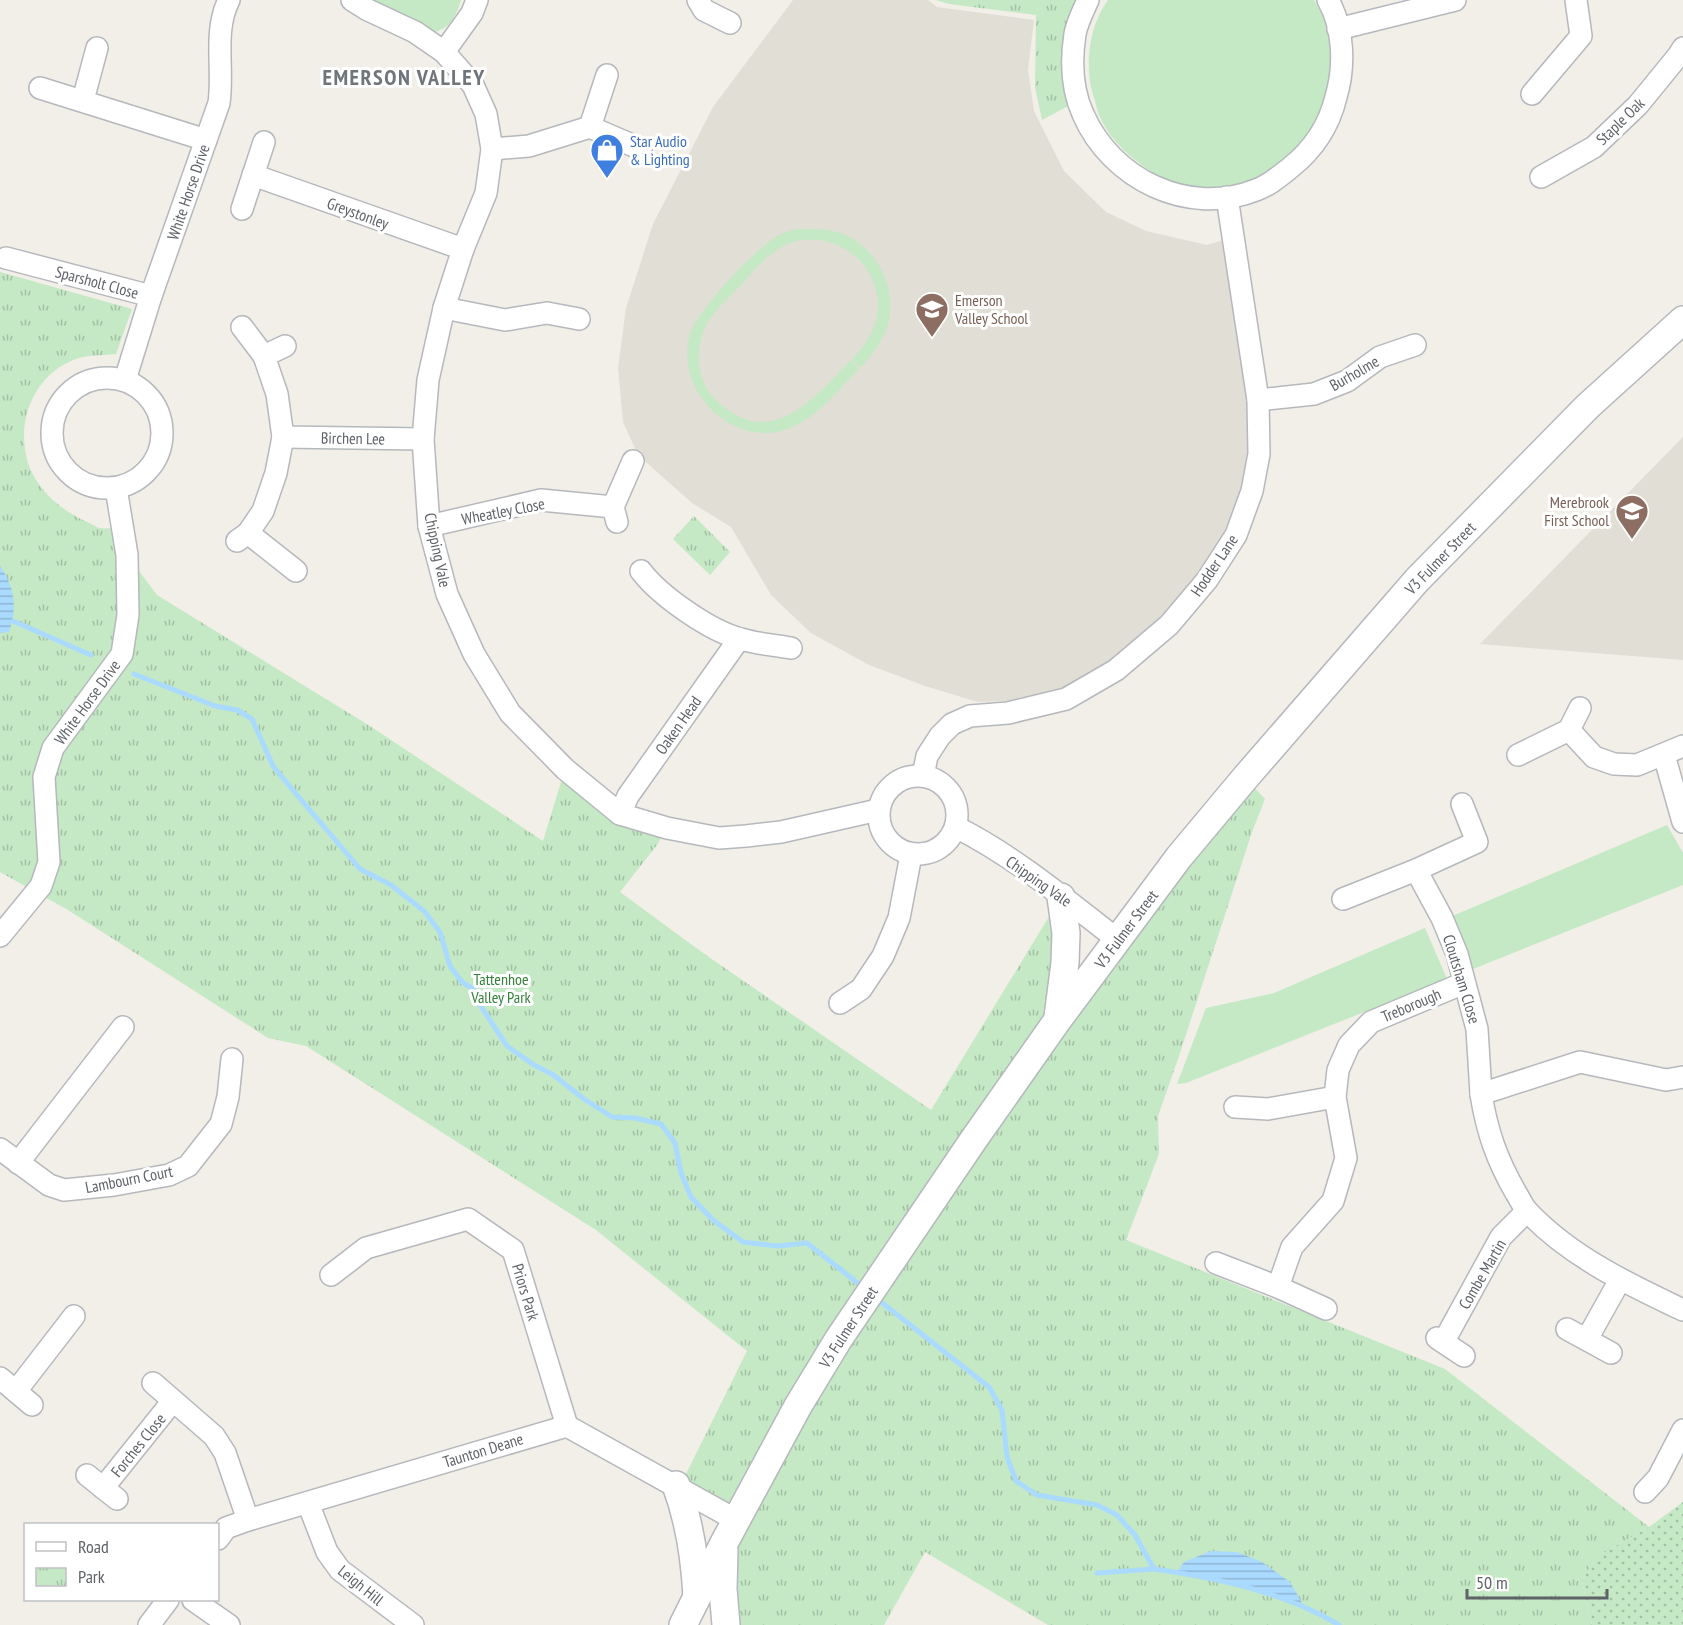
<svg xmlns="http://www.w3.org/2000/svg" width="1683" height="1625" font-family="'PT Sans Narrow',sans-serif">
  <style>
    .education { fill: #e1ded6 }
    .grass { fill: #c5e8c5 }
    .park { fill: url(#park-tufts) }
    .garden { fill: url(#garden-dots) }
    .water { fill: url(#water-rules) }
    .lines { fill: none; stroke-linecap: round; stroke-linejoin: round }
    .stream { stroke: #aadaff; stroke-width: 5 }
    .minor-casing { stroke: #b5b8bc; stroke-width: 24 }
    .tertiary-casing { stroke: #b5b8bc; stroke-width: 30 }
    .minor { stroke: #fff; stroke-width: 21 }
    .tertiary { stroke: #fff; stroke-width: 27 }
    .labels { text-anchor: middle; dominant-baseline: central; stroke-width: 6; stroke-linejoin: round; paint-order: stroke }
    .street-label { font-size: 16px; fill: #5f6368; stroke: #fff }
    .shop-label { font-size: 16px; fill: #366cbe; stroke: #fff; text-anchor: start }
    .education-label { font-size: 16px; fill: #785e54; stroke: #fff; text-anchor: start }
    .park-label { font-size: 16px; fill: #348238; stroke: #fff }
    .district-label { font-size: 22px; font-weight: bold; letter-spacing: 1.5px; fill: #70757a; stroke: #fff }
  </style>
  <defs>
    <pattern id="park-tufts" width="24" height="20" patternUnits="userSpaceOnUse" patternTransform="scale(1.5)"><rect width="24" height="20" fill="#c5e8c5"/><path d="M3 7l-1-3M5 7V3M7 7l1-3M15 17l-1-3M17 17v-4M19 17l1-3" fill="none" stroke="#a3c0a4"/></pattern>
    <pattern id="garden-dots" width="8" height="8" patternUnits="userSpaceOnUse" patternTransform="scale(1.5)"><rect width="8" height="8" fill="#c5e8c5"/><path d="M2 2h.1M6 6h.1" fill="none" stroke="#a3c0a4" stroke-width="1.8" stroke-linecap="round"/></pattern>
    <pattern id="water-rules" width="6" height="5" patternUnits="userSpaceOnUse" patternTransform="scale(1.5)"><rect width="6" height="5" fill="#aadaff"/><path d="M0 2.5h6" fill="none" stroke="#8eb4d2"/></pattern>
  </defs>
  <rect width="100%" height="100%" fill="#f1efe8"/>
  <g class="education">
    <polygon points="793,0 928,0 937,7 1034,20 1028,70 1034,111 1064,171 1106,212 1146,231 1207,245 1227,239 1251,409 1250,479 1224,542 1190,597 1105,668 1059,690 1021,700 978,702 925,686 869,665 811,633 771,595 731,527 692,503 638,455 623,422 618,368 626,308 653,224 713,107"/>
    <polygon points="1683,437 1683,660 1480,644"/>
  </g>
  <g class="grass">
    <path d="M362,0H461C456,16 451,27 435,32Z"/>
    <path d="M1108,0H1314C1319,9 1325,19 1328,29C1334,46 1334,65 1331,83C1322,152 1254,199 1186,186C1167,182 1149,171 1134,159C1120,148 1107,133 1100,117C1097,111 1096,102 1093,95C1084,65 1089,26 1108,0Z"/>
    <path d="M795,229C809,229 823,228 837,232C873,242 897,284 889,320C885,339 873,354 860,368L852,359C872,339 884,314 875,286C863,249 819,228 783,246C766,255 753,272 740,286C731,296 720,305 712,316C693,342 694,381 719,403C774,451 814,397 851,360L859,369C839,389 818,417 790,428C734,451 673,390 690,334C698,309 752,253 774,238C780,234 788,232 795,229Z"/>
    <polygon points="1667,825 1683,853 1683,885 1473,969 1450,917"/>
    <polygon points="1425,928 1447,979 1186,1083 1177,1084 1206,1008 1274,993"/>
  </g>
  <g class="park">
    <polygon points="936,0 1080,0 1072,104 1042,120 1035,87 1036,15 949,4"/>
    <path d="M0,272L132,309L116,354C100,356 86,354 71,361C31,379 15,425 29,466C38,490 60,509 83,520C88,522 94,526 99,528C106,529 115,528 122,528L127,555L157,595L373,728L543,841L565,769L667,828L657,845L620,892L703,953L931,1110L1061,897L1058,1020L1245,778L1265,799L1252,832L1179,1056L1158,1116L1159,1154L1126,1240L1445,1369L1649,1527L1595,1558L1582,1581L1592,1625H1048L925,1552L884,1625H726L736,1520L682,1482L747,1351L596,1230L306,1046L268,1038L68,910L0,872Z"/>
    <polygon points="694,516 730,552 710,575 673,539"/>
  </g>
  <polygon class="garden" points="1683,1502 1683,1625 1592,1625 1582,1581 1595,1558 1649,1527"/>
  <g class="water">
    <path d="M0,566C14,586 18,608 9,632L0,633Z"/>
    <path d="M1211,1551L1237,1552L1262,1562L1290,1582L1305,1608C1264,1592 1221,1578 1177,1572L1184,1562Z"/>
  </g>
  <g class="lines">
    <g class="stream">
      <polyline points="13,621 91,655"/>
      <polyline points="134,674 215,706 237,710 252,719 273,766 297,795 360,869 391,885 424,911 440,932 450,966 462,982 475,990 478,1002 507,1046 534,1065 552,1074 584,1099 612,1117 635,1118 661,1124 675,1143 681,1173 691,1197 713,1220 743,1242 778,1246 807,1243 864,1288"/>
      <path d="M876,1298L989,1387L1002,1410L1007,1457L1016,1481L1037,1495L1097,1505L1117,1515L1135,1535L1154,1569C1217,1578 1284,1592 1339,1625"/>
      <polyline points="1097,1573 1154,1569"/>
    </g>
    <defs>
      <g id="minor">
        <polyline points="352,0 368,10 415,32 444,52 473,85 486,114 492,149 486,193 463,249 444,308 428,380 423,439 429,526 447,594 474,654 510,713 565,769 620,814 667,828 719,838 746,836 781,832 878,810"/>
        <polyline points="698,0 704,10 730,23"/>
        <path d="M1088,0C1083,11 1077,23 1075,34C1071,60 1072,90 1083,114C1111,179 1188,217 1256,190C1268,186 1280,176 1290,168C1314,149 1329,126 1336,97C1345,67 1344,28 1328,0"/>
        <polyline points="1338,29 1455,0"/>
        <polyline points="444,52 472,13 477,0"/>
        <polyline points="40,88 206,140"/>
        <polyline points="1532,94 1581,36 1576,0"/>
        <polyline points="83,100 97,48"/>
        <polyline points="590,127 641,149"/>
        <polyline points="492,149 529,146 590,127 607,75"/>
        <polyline points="253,175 463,249"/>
        <polyline points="1541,177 1594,147 1638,105 1678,56 1683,48"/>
        <polyline points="242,209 264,142"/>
        <polyline points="6,258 151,296"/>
        <polyline points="444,308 505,320 547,313 579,319"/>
        <polyline points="264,356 285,346"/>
        <circle cx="107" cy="433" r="55"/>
        <path d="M125,380L151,296L219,103C224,69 213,31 229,0"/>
        <polyline points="1258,400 1314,394 1347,381 1380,357 1415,345"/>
        <polyline points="283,437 423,439"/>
        <polyline points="617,522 613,507 633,461"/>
        <polyline points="429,526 541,500 613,507"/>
        <polyline points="248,533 296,571"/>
        <polyline points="237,541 248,533 263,511 276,473 283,437 277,394 264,356 242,327"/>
        <path d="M641,571C660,596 710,631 741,639C757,644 775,645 791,648"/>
        <polyline points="1569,730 1594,757 1614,764 1637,765 1683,746"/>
        <polyline points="1518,755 1569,730 1580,708"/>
        <polyline points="1664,755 1683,822"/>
        <circle cx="918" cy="815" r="39"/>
        <polyline points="923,776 927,756 940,736 952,724 970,716 1008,713 1066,699 1116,670 1169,625 1207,580 1236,535 1252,491 1259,454 1258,400 1227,197"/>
        <polyline points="620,814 628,796 739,639"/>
        <path d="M956,827C1014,856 1066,900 1118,940"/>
        <polyline points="1416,870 1442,918 1457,954 1477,1029 1481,1094"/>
        <polyline points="1343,899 1416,870 1477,842 1462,804"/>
        <polyline points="0,936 41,886 49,862 44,777 53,748 122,654 128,615 127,555 116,488"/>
        <polyline points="840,1003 861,989 883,956 899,918 911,855"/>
        <path d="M1683,1077L1666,1080L1580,1062L1481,1094C1487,1132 1497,1160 1516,1193C1520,1199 1523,1207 1528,1212C1571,1257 1628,1284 1683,1310"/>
        <polyline points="1235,1107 1268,1109 1335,1097"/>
        <polyline points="0,1149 49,1185 64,1190 114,1185 169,1175 188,1166 221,1124 228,1097 232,1059"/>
        <polyline points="18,1163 123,1027"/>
        <polyline points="1216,1263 1278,1287 1326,1309"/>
        <polyline points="331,1275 366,1248 468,1219 513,1250 567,1426"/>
        <polyline points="1278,1287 1292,1247 1333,1201 1346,1158 1335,1097 1338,1070 1349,1045 1371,1022 1464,983"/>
        <polyline points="1567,1329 1611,1353"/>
        <polyline points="1437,1338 1464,1356"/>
        <polyline points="1587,1339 1620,1280"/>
        <polyline points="1444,1341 1501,1237 1527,1211"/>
        <polyline points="0,1378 32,1405"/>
        <polyline points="153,1383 214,1436 225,1453 248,1520"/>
        <polyline points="16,1391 74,1316"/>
        <polyline points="87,1475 117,1499"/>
        <polyline points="103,1488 172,1402"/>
        <polyline points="1645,1492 1658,1478 1683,1430"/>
        <polyline points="308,1503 327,1552 340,1570 413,1625"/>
        <polyline points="218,1539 226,1528 248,1520 567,1426 736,1520"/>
        <polyline points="193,1600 229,1625"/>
        <polyline points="149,1625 168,1600"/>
      </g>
      <g id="tertiary">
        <polyline points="1058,1017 1065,963 1066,933 1061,897"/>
        <path d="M676,1485C690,1522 695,1558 697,1597"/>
        <polyline points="724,1550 723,1589 726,1625"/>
        <polyline points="683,1625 724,1543 798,1406 838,1340 972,1142 1057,1021 1179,857 1245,778 1417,580 1588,406 1683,320"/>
      </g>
    </defs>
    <use href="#minor" class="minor-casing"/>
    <use href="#tertiary" class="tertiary-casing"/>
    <use href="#minor" class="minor"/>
    <use href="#tertiary" class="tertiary"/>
  </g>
  <defs>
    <symbol id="shop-pin" viewBox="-11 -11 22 30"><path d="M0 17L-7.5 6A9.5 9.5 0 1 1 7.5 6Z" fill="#3f7fe0" stroke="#fff"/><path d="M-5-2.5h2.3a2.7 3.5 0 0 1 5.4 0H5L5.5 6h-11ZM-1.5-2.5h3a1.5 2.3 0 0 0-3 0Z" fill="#fff"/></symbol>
    <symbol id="school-pin" viewBox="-11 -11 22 30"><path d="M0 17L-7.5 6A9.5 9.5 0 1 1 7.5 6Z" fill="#8d6e63" stroke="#fff"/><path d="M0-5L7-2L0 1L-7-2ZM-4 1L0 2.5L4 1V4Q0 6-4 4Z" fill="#fff"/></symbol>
  </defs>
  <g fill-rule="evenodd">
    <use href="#shop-pin" x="588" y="131" width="38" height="52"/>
    <use href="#school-pin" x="913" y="290" width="38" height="52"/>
    <use href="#school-pin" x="1613" y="492" width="38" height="52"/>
  </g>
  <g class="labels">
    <g class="street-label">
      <text transform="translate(1620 121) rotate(-44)">Staple Oak</text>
      <text transform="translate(188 192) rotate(-71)">White Horse Drive</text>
      <text transform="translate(358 213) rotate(20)">Greystonley</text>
      <text transform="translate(97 282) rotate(15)">Sparsholt Close</text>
      <text transform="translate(1354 373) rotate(-30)">Burholme</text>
      <text transform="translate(353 438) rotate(1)">Birchen Lee</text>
      <text transform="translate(503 511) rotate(-11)">Wheatley Close</text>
      <text transform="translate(438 550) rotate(78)">Chipping Vale</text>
      <text transform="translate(1440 558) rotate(-46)">V3 Fulmer Street</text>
      <text transform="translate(1214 565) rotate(-56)">Hodder Lane</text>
      <text transform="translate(87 702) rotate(-54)">White Horse Drive</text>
      <text transform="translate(678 725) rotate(-55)">Oaken Head</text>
      <text transform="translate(1039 881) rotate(35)">Chipping Vale</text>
      <text transform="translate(1126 929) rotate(-53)">V3 Fulmer Street</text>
      <text transform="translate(1462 979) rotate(73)">Cloutsham Close</text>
      <text transform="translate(1411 1005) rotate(-23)">Treborough</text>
      <text transform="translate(129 1179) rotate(-11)">Lambourn Court</text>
      <text transform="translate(1482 1274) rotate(-60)">Combe Martin</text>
      <text transform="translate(526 1292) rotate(73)">Priors Park</text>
      <text transform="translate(848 1327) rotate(-57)">V3 Fulmer Street</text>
      <text transform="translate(138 1445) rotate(-51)">Forches Close</text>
      <text transform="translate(483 1450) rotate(-17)">Taunton Deane</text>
      <text transform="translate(361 1585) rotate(39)">Leigh Hill</text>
    </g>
    <g class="shop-label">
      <text x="630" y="141">Star Audio<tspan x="630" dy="18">&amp; Lighting</tspan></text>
    </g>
    <g class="education-label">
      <text x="955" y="300">Emerson<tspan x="955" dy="18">Valley School</tspan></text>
      <text x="1609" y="502" text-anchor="end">Merebrook<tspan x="1609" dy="18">First School</tspan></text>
    </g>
    <g class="park-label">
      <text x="501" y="979">Tattenhoe<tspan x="501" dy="18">Valley Park</tspan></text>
    </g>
    <g class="district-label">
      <text x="404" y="77">EMERSON VALLEY</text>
    </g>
  </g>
  <rect x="24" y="1523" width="195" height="78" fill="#ffffff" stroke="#bfc1c3" stroke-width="1.5"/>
  <rect x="36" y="1542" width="30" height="9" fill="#ffffff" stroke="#bfc1c3" stroke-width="1.5"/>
  <text x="78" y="1553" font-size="18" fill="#5f6368">Road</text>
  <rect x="36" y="1568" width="30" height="18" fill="url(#park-tufts)" stroke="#bfc1c3" stroke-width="1.5"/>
  <text x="78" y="1583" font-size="18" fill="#5f6368">Park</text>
  <path d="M1467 1589v9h140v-9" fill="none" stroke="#5f6368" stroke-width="3"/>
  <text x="1476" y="1589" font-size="18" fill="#5f6368" stroke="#ffffff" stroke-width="4.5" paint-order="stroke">50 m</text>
</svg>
